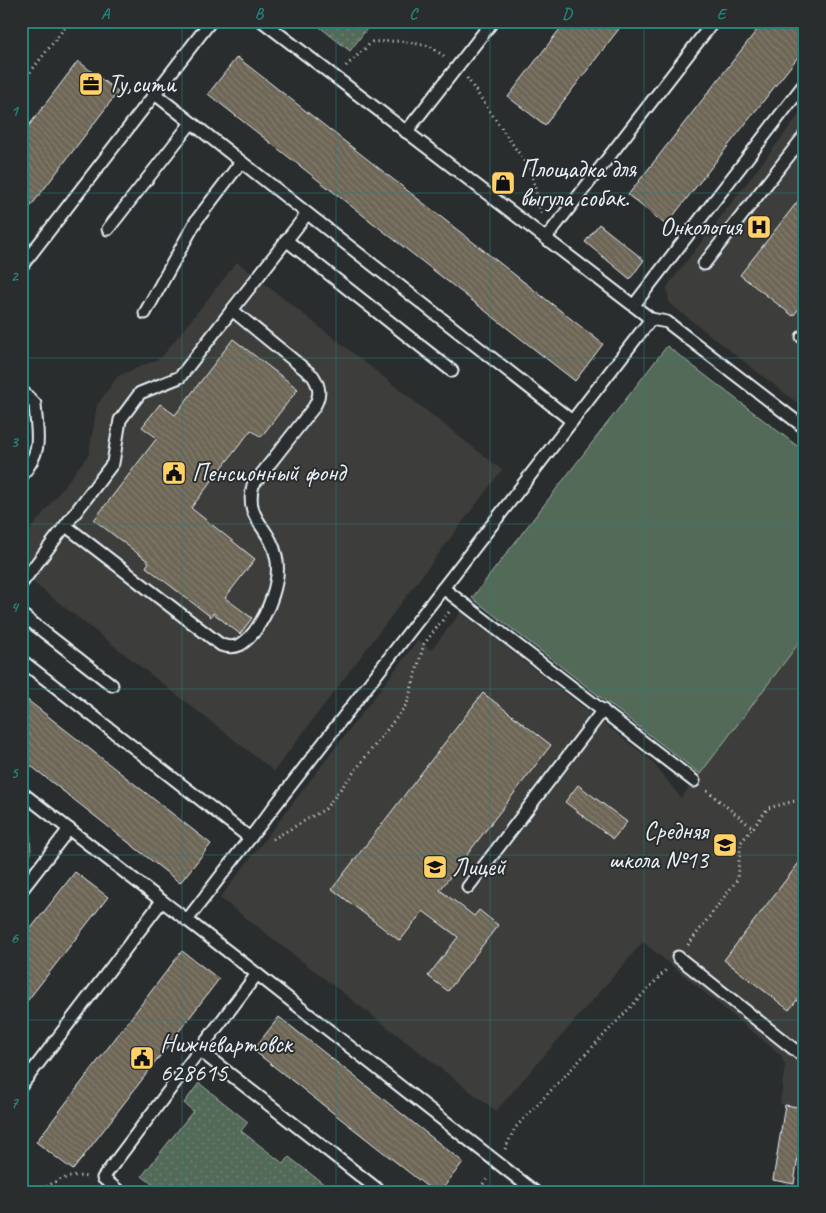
<svg xmlns="http://www.w3.org/2000/svg" width="826" height="1213" font-family="Caveat,sans-serif">
  <style>
    .built { fill: #3e3e3a }
    .green { fill: #536b58; stroke: #9eaea8 }
    .park { fill: url(#park-dots); stroke: #9eaea8 }
    .building { fill: url(#building-back-hatch); stroke: #e8f1f8 }
    .lines { fill: none; stroke-linecap: round; stroke-linejoin: round }
    .lane-casing { stroke: #e8f1f8; stroke-width: 15 }
    .path { stroke: #e8f1f8; stroke-width: 3; stroke-dasharray: 1 4; stroke-linecap: butt }
    .lane { stroke: #2a2d2e; stroke-width: 11 }
    .grid { fill: none; stroke: #25827c; stroke-width: 1; stroke-opacity: 0.55 }
    .labels { text-anchor: middle; dominant-baseline: central; stroke-width: 4; stroke-linejoin: round; paint-order: stroke }
    .poi-label { font-size: 25px; fill: #e8f1f8; stroke: #2a2d2e; text-anchor: start }
    .neatline { fill: none; stroke: #25827c; stroke-width: 2 }
    .grid-label { font-size: 16px; text-anchor: middle; font-weight: bold; fill: #25827c }
  </style>
  <defs>
    <pattern id="park-dots" width="8" height="8" patternUnits="userSpaceOnUse" patternTransform="scale(1.25)"><rect width="8" height="8" fill="#536b58"/><path d="M2 2h.1M6 6h.1" fill="none" stroke="#6c8171" stroke-width="1.8" stroke-linecap="round"/></pattern>
    <pattern id="building-back-hatch" width="6" height="6" patternUnits="userSpaceOnUse" patternTransform="scale(1.25)"><rect width="6" height="6" fill="#6d6555"/><path d="M-1 5l2 2M0 0l6 6M5-1l2 2" fill="none" stroke="#827c6e"/></pattern>
  </defs>
  <rect width="100%" height="100%" fill="#2a2d2e"/>
  <filter id="ink" filterUnits="userSpaceOnUse"><feTurbulence type="fractalNoise" baseFrequency=".02" numOctaves="2"/><feDisplacementMap in="SourceGraphic" scale="10" xChannelSelector="R" yChannelSelector="G"/><feConvolveMatrix kernelMatrix="1 2 1 2 8 2 1 2 1" color-interpolation-filters="sRGB"/></filter>
  <g filter="url(#ink)">
    <g class="built">
      <polygon points="805,107 805,409 669,303 667,287"/>
      <polygon points="237,262 502,470 274,771 21,573 21,542 89,454 97,405 118,376 161,358"/>
      <polygon points="461,612 651,760 681,798 805,635 805,1108 780,1104 785,1065 781,1055 643,942 496,1111 220,898 418,640 431,650"/>
    </g>
    <polygon class="green" points="667,346 805,452 805,635 700,774 472,598"/>
    <g class="park">
      <polygon points="312,21 373,21 350,51"/>
      <polygon points="21,827 30,833 31,854 21,866"/>
      <polygon points="199,1083 248,1122 241,1131 284,1164 289,1157 334,1192 155,1192 157,1188 142,1176 193,1111 184,1103"/>
    </g>
    <g class="building">
      <polygon points="566,21 625,21 545,125 508,97"/>
      <polygon points="764,21 805,21 805,48 666,225 628,195"/>
      <polygon points="237,57 603,344 575,381 208,94"/>
      <polygon points="78,61 118,92 21,219 21,136"/>
      <polygon points="805,192 805,301 793,316 740,275"/>
      <polygon points="599,224 644,260 630,279 585,242"/>
      <polygon points="233,339 298,389 261,437 251,430 191,508 255,559 225,598 252,618 240,634 213,613 211,617 146,567 149,562 94,520 157,438 142,427 160,404 175,415"/>
      <polygon points="483,693 551,745 440,890 474,916 479,910 498,925 448,991 428,976 458,937 423,911 400,941 332,889"/>
      <polygon points="21,695 211,844 180,883 21,758"/>
      <polygon points="578,785 627,822 613,839 565,802"/>
      <polygon points="805,855 805,990 789,1010 724,960"/>
      <polygon points="75,872 108,897 21,1009 21,941"/>
      <polygon points="182,951 219,979 73,1170 36,1142"/>
      <polygon points="279,1017 463,1162 440,1192 434,1192 253,1050"/>
      <polygon points="785,1105 805,1108 794,1184 773,1180"/>
    </g>
    <g class="lines">
      <defs>
        <g id="lane">
          <polyline points="262,21 651,319 667,322 805,428"/>
          <polyline points="155,94 572,421"/>
          <polyline points="406,132 493,21"/>
          <polyline points="108,229 191,123"/>
          <polyline points="546,238 714,21"/>
          <polyline points="286,240 452,371"/>
          <polyline points="704,264 805,135"/>
          <polyline points="21,267 211,21"/>
          <polyline points="634,305 805,83"/>
          <polyline points="145,313 196,221 241,162"/>
          <polyline points="802,337 805,334"/>
          <path d="M21,390L35,404C37,438 44,448 21,477"/>
          <path d="M66,526L221,645C237,650 244,644 254,632C268,614 282,579 276,556C270,526 244,520 253,485L314,407C321,395 320,387 313,376L232,310L307,214"/>
          <polyline points="21,584 113,463 120,420 140,393 180,377 232,310"/>
          <polyline points="443,588 694,781"/>
          <polyline points="21,614 112,685"/>
          <polyline points="21,660 250,838 651,319"/>
          <polyline points="21,792 162,901"/>
          <polyline points="468,887 603,710"/>
          <polyline points="21,891 69,829"/>
          <polyline points="678,957 805,1058"/>
          <polyline points="257,974 535,1192"/>
          <polyline points="199,1050 381,1192"/>
          <polyline points="21,1086 162,901 187,920"/>
          <polyline points="120,1192 103,1178 257,974 187,920 250,838"/>
        </g>
      </defs>
      <use href="#lane" class="lane-casing"/>
      <g class="path">
        <polyline points="346,66 372,42 401,41 430,46 445,57"/>
        <polyline points="467,78 531,171 541,213"/>
        <polyline points="21,84 70,21"/>
        <polyline points="707,791 753,828 768,808 799,800 805,793"/>
        <polyline points="273,839 325,809 407,704 424,644 449,612"/>
        <polyline points="688,945 737,880 741,842 753,828"/>
        <polyline points="505,1149 515,1128 667,969"/>
        <path d="M38,1192C55,1181 67,1174 88,1177"/>
        <polyline points="477,1192 489,1176"/>
        <polyline points="798,1192 805,1185"/>
      </g>
      <use href="#lane" class="lane"/>
    </g>
  </g>
  <path class="grid" d="M182,21V1192M336,21V1192M490,21V1192M644,21V1192M21,193H805M21,358H805M21,524H805M21,689H805M21,855H805M21,1020H805"/>
  <defs>
    <symbol id="office-square" viewBox="-11 -11 22 22"><rect x="-9" y="-9" width="18" height="18" rx="4" fill="#ffd166" stroke="#2a2d2e"/><path d="M-6-3h4V-5.5h4V-3h4V5H-6ZM-1-4.5V-3h2v-1.5ZM-6 0V1H6V0Z" fill="#111"/></symbol>
    <symbol id="shop-square" viewBox="-11 -11 22 22"><rect x="-9" y="-9" width="18" height="18" rx="4" fill="#ffd166" stroke="#2a2d2e"/><path d="M-5-2.5h2.3a2.7 3.5 0 0 1 5.4 0H5L5.5 6h-11ZM-1.5-2.5h3a1.5 2.3 0 0 0-3 0Z" fill="#111"/></symbol>
    <symbol id="hospital-square" viewBox="-11 -11 22 22"><rect x="-9" y="-9" width="18" height="18" rx="4" fill="#ffd166" stroke="#2a2d2e"/><path d="M-5-5h3v3.5h4V-5h3V5h-3V1.5h-4V5h-3Z" fill="#111"/></symbol>
    <symbol id="civic-square" viewBox="-11 -11 22 22"><rect x="-9" y="-9" width="18" height="18" rx="4" fill="#ffd166" stroke="#2a2d2e"/><path d="M-.6-6.5H3V-4.5H.6V-3L4-1V1h2V6H-6V1h2V-1L-.6-3ZM-1.2 2.5V6h2.4V2.5Z" fill="#111"/></symbol>
    <symbol id="school-square" viewBox="-11 -11 22 22"><rect x="-9" y="-9" width="18" height="18" rx="4" fill="#ffd166" stroke="#2a2d2e"/><path d="M0-5L7-2L0 1L-7-2ZM-4 1L0 2.5L4 1V4Q0 6-4 4Z" fill="#111"/></symbol>
  </defs>
  <g fill-rule="evenodd">
    <use href="#office-square" x="77" y="70" width="28" height="28"/>
    <use href="#shop-square" x="489" y="169" width="28" height="28"/>
    <use href="#hospital-square" x="745" y="213" width="28" height="28"/>
    <use href="#civic-square" x="160" y="459" width="28" height="28"/>
    <use href="#school-square" x="711" y="831" width="28" height="28"/>
    <use href="#school-square" x="421" y="853" width="28" height="28"/>
    <use href="#civic-square" x="128" y="1044" width="28" height="28"/>
  </g>
  <g class="labels">
    <g class="poi-label">
      <text x="108" y="84">Ту,сити</text>
      <text x="520" y="169">Площадка для<tspan x="520" dy="29">выгула собак.</tspan></text>
      <text x="742" y="227" text-anchor="end">Онкология</text>
      <text x="192" y="473">Пенсионный фонд</text>
      <text x="708" y="831" text-anchor="end">Средняя<tspan x="708" dy="29">школа №13</tspan></text>
      <text x="452" y="867">Лицей</text>
      <text x="160" y="1044">Нижневартовск<tspan x="160" dy="29">628615</tspan></text>
    </g>
  </g>
  <rect width="826" height="1213" fill="none" stroke="#2a2d2e" stroke-width="55"/>
  <rect x="28" y="28" width="770" height="1158" class="neatline"/>
  <g class="grid-label">
    <text x="105" y="19">A</text>
    <text x="259" y="19">B</text>
    <text x="413" y="19">C</text>
    <text x="567" y="19">D</text>
    <text x="721" y="19">E</text>
    <text x="14" y="116">1</text>
    <text x="14" y="281">2</text>
    <text x="14" y="447">3</text>
    <text x="14" y="612">4</text>
    <text x="14" y="778">5</text>
    <text x="14" y="943">6</text>
    <text x="14" y="1108">7</text>
  </g>
</svg>
